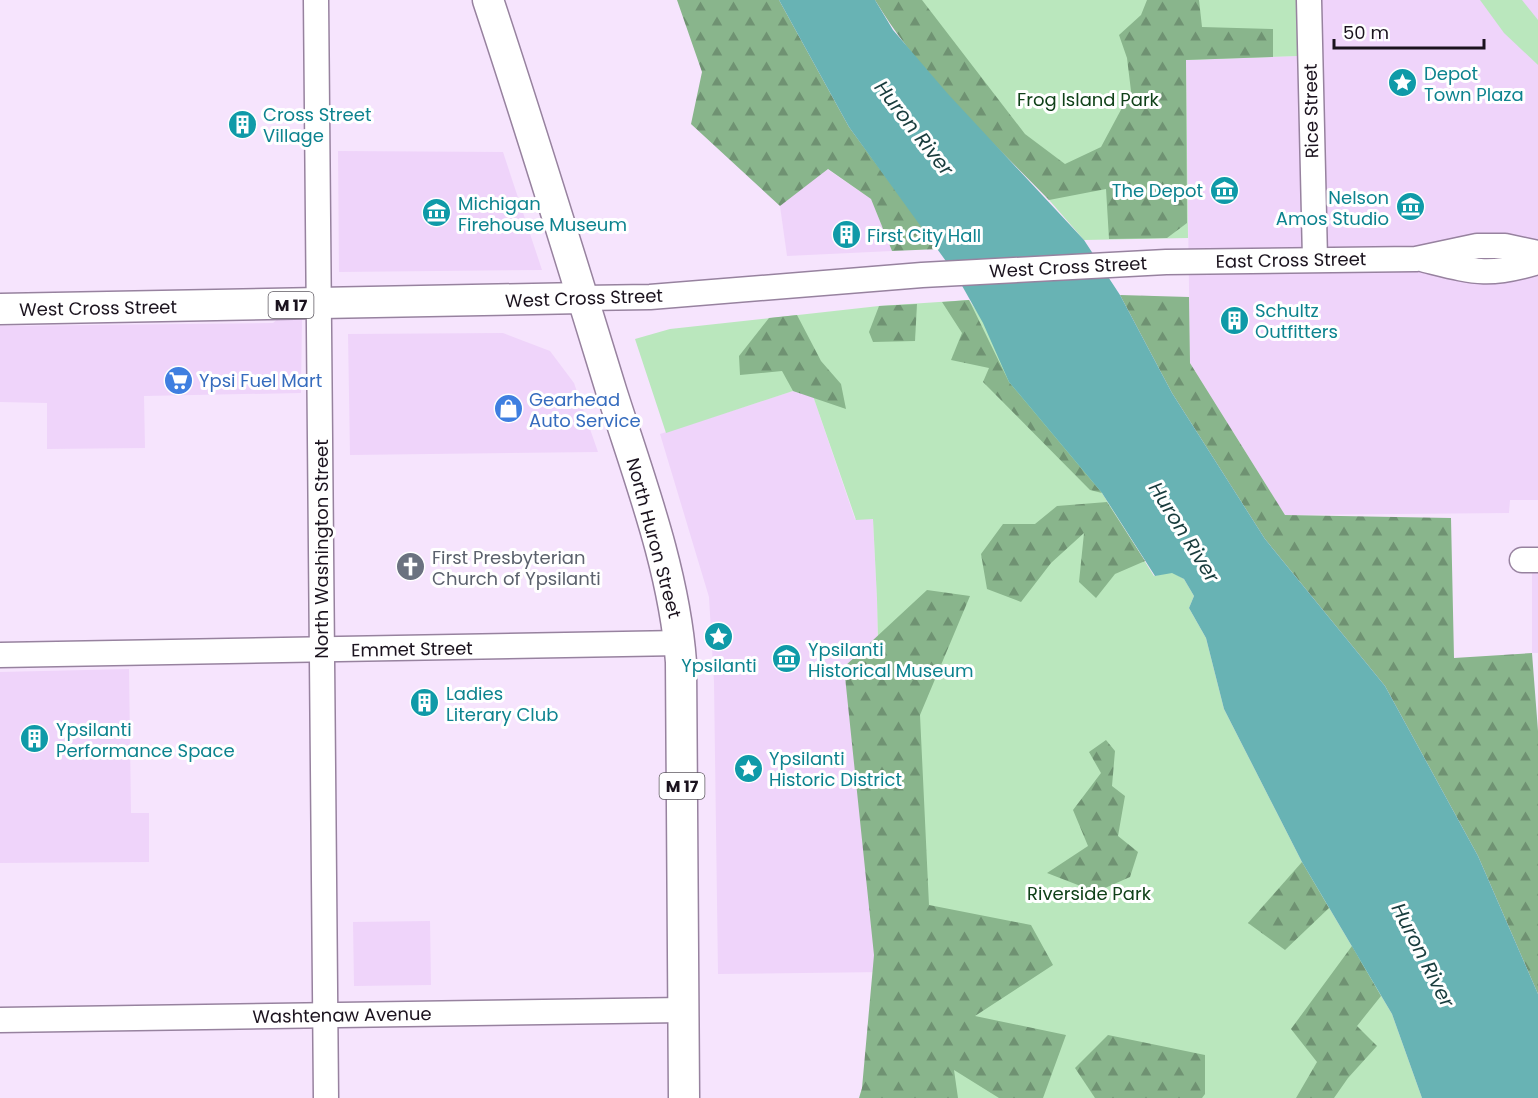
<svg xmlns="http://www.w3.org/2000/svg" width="1538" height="1098" font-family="Poppins,sans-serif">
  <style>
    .built { fill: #efd4fa }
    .green { fill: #bae7bd }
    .forest { fill: url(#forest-firs) }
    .water { fill: #68b3b4 }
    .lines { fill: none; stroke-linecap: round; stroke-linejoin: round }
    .minor-casing { stroke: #97829f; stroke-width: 27 }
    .major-casing { stroke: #97829f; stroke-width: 33 }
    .minor { stroke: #fff; stroke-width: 24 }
    .major { stroke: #fff; stroke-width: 30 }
    .labels { text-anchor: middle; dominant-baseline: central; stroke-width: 6; stroke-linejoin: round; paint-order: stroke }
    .shield { fill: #fff; stroke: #5f5a62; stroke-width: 1.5 }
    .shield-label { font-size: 16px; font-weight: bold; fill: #1b131e }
    .culture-label { font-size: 18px; fill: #0d838f; stroke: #fff; text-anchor: start }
    .park-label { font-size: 18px; fill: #104119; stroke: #fff }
    .street-label { font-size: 18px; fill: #1b131e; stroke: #fff }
    .shop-label { font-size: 18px; fill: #366cbe; stroke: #fff; text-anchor: start }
    .worship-label { font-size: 18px; fill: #5b616d; stroke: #fff; text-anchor: start }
    .water-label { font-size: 20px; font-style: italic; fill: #183c3d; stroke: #fff }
  </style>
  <defs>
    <pattern id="forest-firs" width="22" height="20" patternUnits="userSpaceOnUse" patternTransform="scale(1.5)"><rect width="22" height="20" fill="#89b58c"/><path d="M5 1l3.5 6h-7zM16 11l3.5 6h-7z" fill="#6f9272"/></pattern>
  </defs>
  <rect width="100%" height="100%" fill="#f6e4fd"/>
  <g class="built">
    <polygon points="1296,0 1538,0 1538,500 1510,500 1509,513 1285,515 1190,363 1186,60 1298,56"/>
    <polygon points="338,151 503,152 542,270 339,272"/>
    <polygon points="827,169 871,199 892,251 787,256 780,206"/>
    <polygon points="280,317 302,319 301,393 144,396 145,448 47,449 47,403 0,402 0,326 273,323"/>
    <polygon points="503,333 550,351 574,383 598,452 350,455 348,334"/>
    <polygon points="793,391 813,396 855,519 873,519 877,599 885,972 718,974 714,682 709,597 660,434"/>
    <rect x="1532" y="552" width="6" height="101"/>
    <polygon points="129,669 131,813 149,813 149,862 0,863 0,672"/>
    <polygon points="430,921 431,985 354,986 353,922"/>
  </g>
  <g class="green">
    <polygon points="875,0 1296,0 1298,56 1186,60 1188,238 1084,240"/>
    <polygon points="1480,0 1522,0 1538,20 1538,65 1504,33"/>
    <polygon points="969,300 1102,493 1154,576 1172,572 1184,579 1194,596 1189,608 1206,638 1224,709 1302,862 1392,1014 1422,1098 924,1098 885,934 877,599 873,519 856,520 813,396 793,391 666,433 635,339 670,329 879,306"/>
  </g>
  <g class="forest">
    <polygon points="677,0 779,0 849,127 939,249 892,251 871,199 828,169 780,206 691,124 702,72"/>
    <path d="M875,0H922L1025,134L1065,164L1101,147L1131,91L1127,58L1119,35L1141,15L1147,0H1199L1202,27L1273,29V57L1186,60L1187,223L1167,238L1109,239L1106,189L1049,200C988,137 920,75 875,0Z"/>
    <polygon points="1120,295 1189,297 1190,363 1285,515 1451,518 1454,658 1532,653 1538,731 1538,994 1478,856 1385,686 1265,539 1172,393"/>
    <polygon points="969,300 1009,382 1102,493 1090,490 983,382 989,368 951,360 962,333 942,302"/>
    <polygon points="917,304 915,341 873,342 869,332 879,306"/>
    <polygon points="797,315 821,361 841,384 846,409 793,391 782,371 740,375 739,356 769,318"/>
    <polygon points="1107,502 1145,561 1115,574 1096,598 1079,582 1084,533 1051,563 1021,602 987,589 981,554 1003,524 1035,524 1057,506"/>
    <polygon points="927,590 970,596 920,715 929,905 1031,925 1053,965 975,1016 1066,1035 1043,1098 999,1098 954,1070 958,1098 859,1098 862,1088 874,955 844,667"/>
    <polygon points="1106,740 1115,751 1112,786 1125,796 1118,836 1138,852 1130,877 1096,892 1047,873 1088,846 1073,810 1101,773 1089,752"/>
    <polygon points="1302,862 1329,908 1285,950 1248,923"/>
    <polygon points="1352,946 1381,996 1357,1026 1377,1046 1348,1078 1334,1098 1296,1098 1317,1062 1291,1029"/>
    <polygon points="1108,1035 1205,1055 1205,1094 1202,1098 1095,1098 1075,1068"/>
  </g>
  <polygon class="water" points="779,0 875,0 893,30 948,94 1084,240 1120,295 1172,393 1265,539 1385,686 1478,856 1538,994 1538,1098 1422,1098 1392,1014 1302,862 1224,709 1206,638 1189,608 1194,596 1184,579 1172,573 1155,576 1102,493 1009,382 983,323 956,275 849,127"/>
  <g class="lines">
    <defs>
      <g id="minor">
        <polyline points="316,0 326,1098"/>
        <polyline points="1309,0 1315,259"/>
        <path d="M1425,260C1474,272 1488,277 1538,262"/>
        <polyline points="583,298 650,297 922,275 1166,262 1416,259 1477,246 1505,246 1538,253"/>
        <polyline points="1522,560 1538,560"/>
        <polyline points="0,655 680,643"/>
        <polyline points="0,1020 683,1010"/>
      </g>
      <g id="major">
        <path d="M488,0C531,129 571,260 611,390C639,478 674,569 681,662L684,1098"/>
        <polyline points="0,309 583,298"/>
      </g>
    </defs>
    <use href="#minor" class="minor-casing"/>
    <use href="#major" class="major-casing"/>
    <use href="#minor" class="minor"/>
    <use href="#major" class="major"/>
  </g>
  <defs>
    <symbol id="sight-disc" viewBox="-11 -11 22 22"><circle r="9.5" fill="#0f9aa8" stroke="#fff"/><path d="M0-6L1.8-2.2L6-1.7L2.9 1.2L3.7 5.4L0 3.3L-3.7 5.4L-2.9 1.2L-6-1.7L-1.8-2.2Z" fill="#fff"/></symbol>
    <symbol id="building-disc" viewBox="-11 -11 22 22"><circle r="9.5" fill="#0f9aa8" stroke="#fff"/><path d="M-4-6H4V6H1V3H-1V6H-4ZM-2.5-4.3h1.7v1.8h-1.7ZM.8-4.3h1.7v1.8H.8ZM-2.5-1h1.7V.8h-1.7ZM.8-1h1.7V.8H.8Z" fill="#fff"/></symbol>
    <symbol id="museum-disc" viewBox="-11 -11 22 22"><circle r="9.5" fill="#0f9aa8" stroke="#fff"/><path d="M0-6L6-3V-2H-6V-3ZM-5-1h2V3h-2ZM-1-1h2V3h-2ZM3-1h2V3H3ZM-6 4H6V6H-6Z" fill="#fff"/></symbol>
    <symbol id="supermarket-disc" viewBox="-11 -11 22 22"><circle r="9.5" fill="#3f7fe0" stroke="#fff"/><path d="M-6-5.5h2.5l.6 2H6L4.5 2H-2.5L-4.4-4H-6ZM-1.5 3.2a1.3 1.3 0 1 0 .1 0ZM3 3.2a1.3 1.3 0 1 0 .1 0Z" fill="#fff"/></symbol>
    <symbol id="shop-disc" viewBox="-11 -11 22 22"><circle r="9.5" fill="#3f7fe0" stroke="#fff"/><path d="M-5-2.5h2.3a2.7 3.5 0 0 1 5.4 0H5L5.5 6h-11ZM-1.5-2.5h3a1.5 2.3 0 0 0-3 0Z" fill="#fff"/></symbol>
    <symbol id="church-disc" viewBox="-11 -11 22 22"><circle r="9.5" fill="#6b7280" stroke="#fff"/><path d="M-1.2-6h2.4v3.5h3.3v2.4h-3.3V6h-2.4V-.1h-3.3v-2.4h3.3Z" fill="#fff"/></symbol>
  </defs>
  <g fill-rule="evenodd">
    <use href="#sight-disc" x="1386" y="66" width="33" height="33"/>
    <use href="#building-disc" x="226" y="108" width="33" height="33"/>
    <use href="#museum-disc" x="1208" y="174" width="33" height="33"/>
    <use href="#museum-disc" x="1394" y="190" width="33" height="33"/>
    <use href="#museum-disc" x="420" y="196" width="33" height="33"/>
    <use href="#building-disc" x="830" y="218" width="33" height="33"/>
    <use href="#building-disc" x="1218" y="304" width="33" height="33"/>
    <use href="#supermarket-disc" x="162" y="364" width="33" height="33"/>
    <use href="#shop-disc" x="492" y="392" width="33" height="33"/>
    <use href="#church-disc" x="394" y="550" width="33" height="33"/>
    <use href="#sight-disc" x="702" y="620" width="33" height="33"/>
    <use href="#museum-disc" x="770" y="642" width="33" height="33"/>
    <use href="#building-disc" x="408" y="686" width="33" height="33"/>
    <use href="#building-disc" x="18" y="722" width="33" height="33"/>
    <use href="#sight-disc" x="732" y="752" width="33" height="33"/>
  </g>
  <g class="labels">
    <g class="shield">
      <rect x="268.5" y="292" width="45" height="26" rx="4.5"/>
      <rect x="659.5" y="773" width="45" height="26" rx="4.5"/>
    </g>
    <g class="shield-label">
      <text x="291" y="305">M 17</text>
      <text x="682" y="786">M 17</text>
    </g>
    <g class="culture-label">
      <text x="1424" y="73">Depot<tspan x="1424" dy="21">Town Plaza</tspan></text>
      <text x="263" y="114">Cross Street<tspan x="263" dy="21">Village</tspan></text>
      <text x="1203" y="190" text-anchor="end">The Depot</text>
      <text x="1389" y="197" text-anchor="end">Nelson<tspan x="1389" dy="21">Amos Studio</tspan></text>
      <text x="458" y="203">Michigan<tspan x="458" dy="21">Firehouse Museum</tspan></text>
      <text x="867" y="235">First City Hall</text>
      <text x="1255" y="310">Schultz<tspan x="1255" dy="21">Outfitters</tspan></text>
      <text x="808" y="649">Ypsilanti<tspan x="808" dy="21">Historical Museum</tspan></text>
      <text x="719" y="665" text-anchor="middle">Ypsilanti</text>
      <text x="446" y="693">Ladies<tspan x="446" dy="21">Literary Club</tspan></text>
      <text x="56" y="729">Ypsilanti<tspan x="56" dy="21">Performance Space</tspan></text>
      <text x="769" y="758">Ypsilanti<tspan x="769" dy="21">Historic District</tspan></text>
    </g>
    <g class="park-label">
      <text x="1088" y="99">Frog Island Park</text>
      <text x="1089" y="893">Riverside Park</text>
    </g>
    <g class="street-label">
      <text transform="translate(1311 111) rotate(-91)">Rice Street</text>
      <text transform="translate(1291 260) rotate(-1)">East Cross Street</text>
      <text transform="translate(1068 267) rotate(-3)">West Cross Street</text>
      <text transform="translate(584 298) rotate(-2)">West Cross Street</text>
      <text transform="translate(98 308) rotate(-1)">West Cross Street</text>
      <text transform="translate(654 538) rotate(75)">North Huron Street</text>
      <text transform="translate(321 549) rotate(-90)">North Washington Street</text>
      <text transform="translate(412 649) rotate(-1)">Emmet Street</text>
      <text transform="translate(342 1015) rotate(-1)">Washtenaw Avenue</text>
    </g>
    <g class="shop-label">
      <text x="199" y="380">Ypsi Fuel Mart</text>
      <text x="529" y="399">Gearhead<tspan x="529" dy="21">Auto Service</tspan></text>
    </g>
    <g class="worship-label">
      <text x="432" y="557">First Presbyterian<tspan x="432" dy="21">Church of Ypsilanti</tspan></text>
    </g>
    <g class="water-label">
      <text transform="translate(914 128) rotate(52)">Huron River</text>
      <text transform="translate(1184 532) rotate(58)">Huron River</text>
      <text transform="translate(1423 955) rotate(63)">Huron River</text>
    </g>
  </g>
  <path d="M1334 39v9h150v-9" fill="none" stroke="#1b131e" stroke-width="3"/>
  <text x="1343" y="39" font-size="18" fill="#1b131e" stroke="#ffffff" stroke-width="4.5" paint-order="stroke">50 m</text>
</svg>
